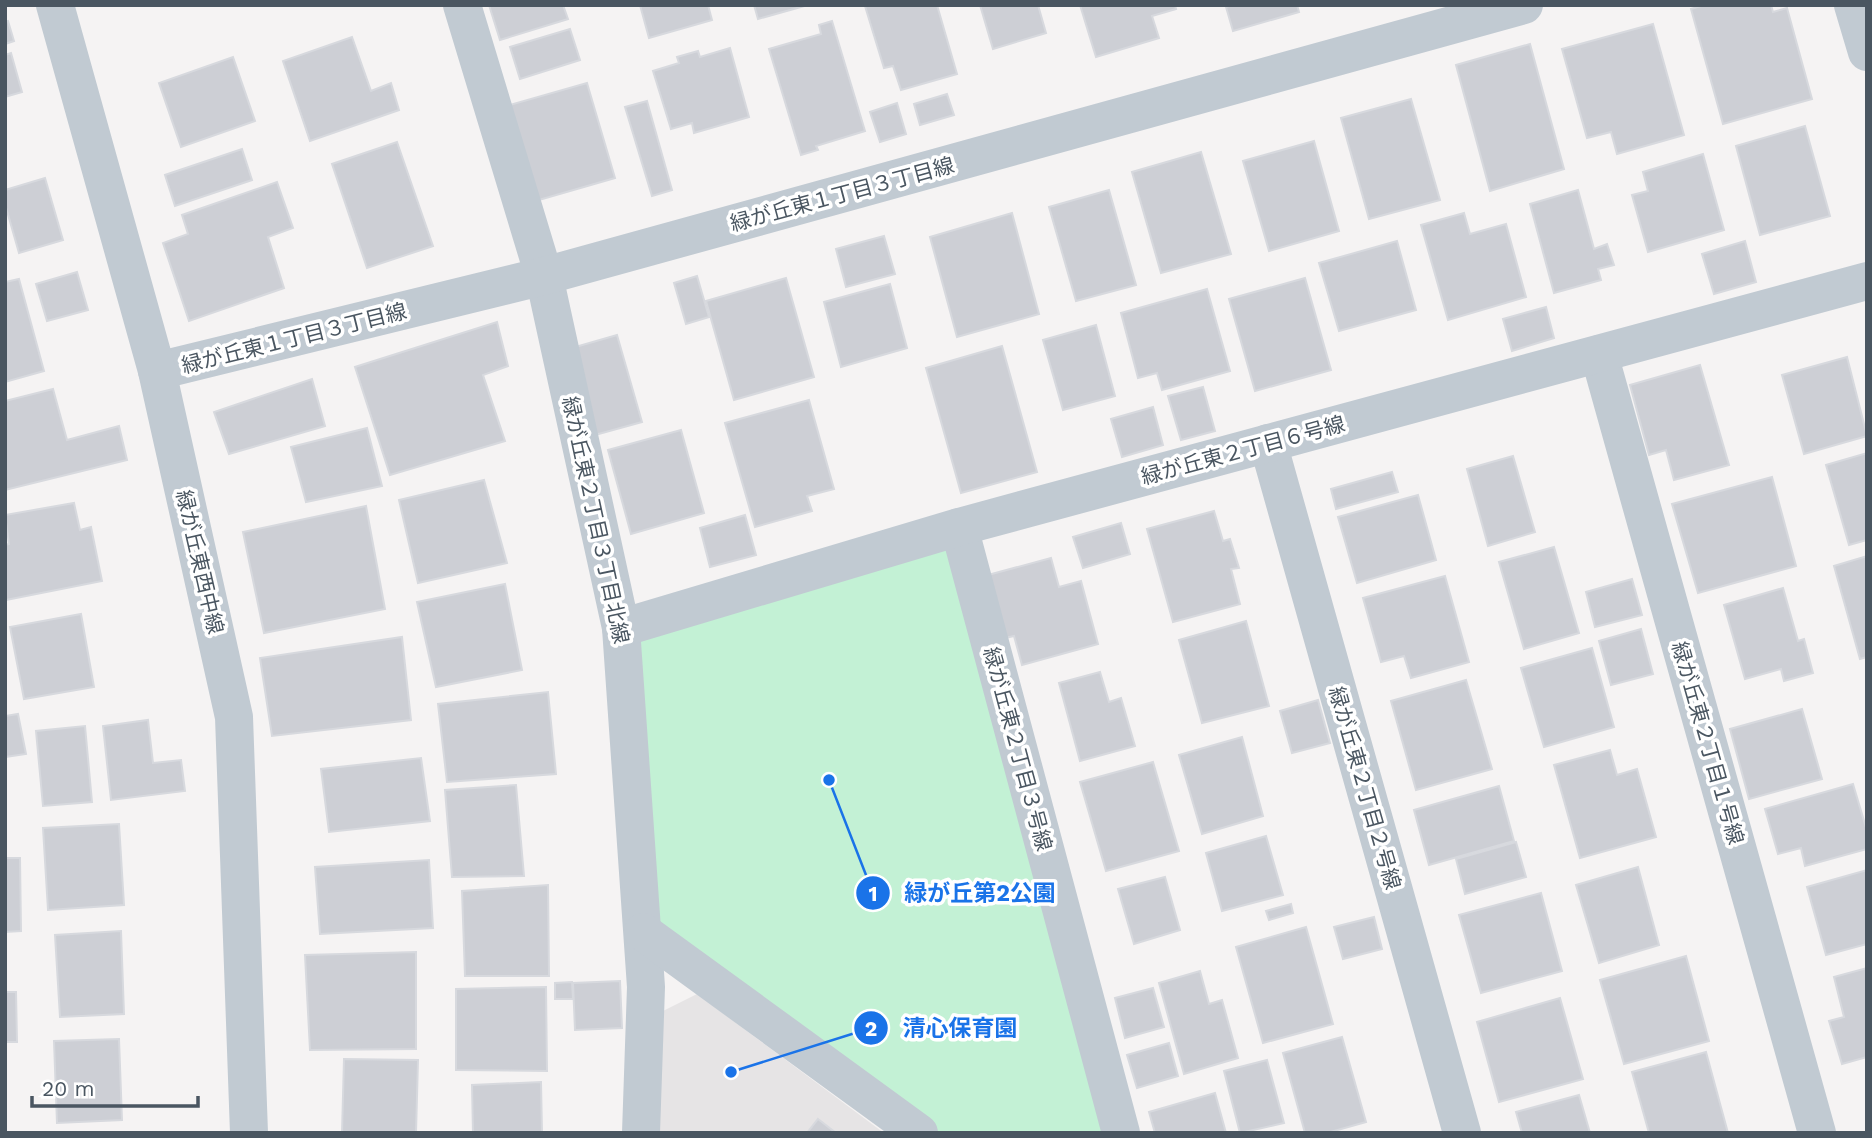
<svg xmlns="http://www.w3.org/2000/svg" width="1872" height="1138" font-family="'Work Sans','Noto Sans JP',sans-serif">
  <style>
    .education { fill: #e6e4e5 }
    .green { fill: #c3f1d5 }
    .building { fill: #cdcfd5; stroke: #d7d9de; stroke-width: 2 }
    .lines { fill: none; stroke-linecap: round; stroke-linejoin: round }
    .minor { stroke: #c1cad2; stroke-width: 38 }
    .tertiary { stroke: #c1cad2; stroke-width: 38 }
    .labels { text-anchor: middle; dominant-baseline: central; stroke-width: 7; stroke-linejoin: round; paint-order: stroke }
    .street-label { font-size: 21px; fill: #4a5661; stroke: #fff }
    .leader { fill: none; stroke: #1a73e8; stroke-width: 2.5 }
    .callout-dot { fill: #1a73e8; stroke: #fff; stroke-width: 2.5 }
    .mark-label { font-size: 21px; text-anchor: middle; font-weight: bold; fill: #fff }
    .callout-label { font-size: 23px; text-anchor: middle; font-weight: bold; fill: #1a73e8; stroke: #fff; stroke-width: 7; stroke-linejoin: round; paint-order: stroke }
  </style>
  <rect width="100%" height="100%" fill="#f5f3f3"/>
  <polygon class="education" points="697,994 884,1133 658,1133 663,1011"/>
  <polygon class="green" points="959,527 1121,1133 919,1133 643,932 621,628"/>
  <g class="building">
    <polygon points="489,5 563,5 568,19 500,40"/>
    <polygon points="640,5 708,5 712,20 649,38"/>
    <polygon points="754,5 808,5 758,19"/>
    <polygon points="937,5 957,74 901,90 893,66 884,68 865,6"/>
    <polygon points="980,5 1038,5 1046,33 993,49"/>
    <polygon points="1080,5 1175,5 1176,9 1152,16 1159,38 1096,57"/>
    <polygon points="1232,5 1297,5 1299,12 1233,31 1226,7"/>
    <polygon points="1704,5 1771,5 1773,12 1787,8 1812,99 1723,124 1691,9"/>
    <polygon points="8,21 14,41 5,44 5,22"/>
    <polygon points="832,21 865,131 816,146 818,150 801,155 769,49 821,34 819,25"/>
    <polygon points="1653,24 1684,135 1617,154 1611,132 1587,138 1562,49"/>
    <polygon points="570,29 580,60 520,79 510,47"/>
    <polygon points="352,37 371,91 391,83 399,110 310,141 283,61"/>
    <polygon points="1530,44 1564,169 1490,191 1456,65"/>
    <polygon points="730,48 749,117 694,133 692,123 671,129 653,71 679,63 677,57 698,51 700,57"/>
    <polygon points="11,53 22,92 5,97 5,55"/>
    <polygon points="233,57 255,121 181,147 159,83"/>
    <polygon points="587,83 615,178 532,202 503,107"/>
    <polygon points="947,94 954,115 920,125 914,104"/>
    <polygon points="1411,99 1440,200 1369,219 1341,118"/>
    <polygon points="647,101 672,190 652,196 625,107"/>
    <polygon points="897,103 906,134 880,142 870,112"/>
    <polygon points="1805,126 1830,216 1760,235 1736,146"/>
    <polygon points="1314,141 1339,231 1269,251 1243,161"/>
    <polygon points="397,142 433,246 367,268 332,164"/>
    <polygon points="242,149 252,180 175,206 165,175"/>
    <polygon points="1201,152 1231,254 1161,273 1132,172"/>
    <polygon points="1703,154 1724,230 1648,252 1632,195 1648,191 1643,172"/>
    <polygon points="45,178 63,240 19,253 5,204 5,190"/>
    <polygon points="277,182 293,228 268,237 284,288 189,321 163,243 188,234 182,215"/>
    <polygon points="1109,190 1136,285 1076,301 1049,207"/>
    <polygon points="1578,190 1594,249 1607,244 1614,265 1598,269 1601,280 1554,293 1530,204"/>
    <polygon points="1012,213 1039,314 957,337 930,237"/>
    <polygon points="1464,213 1470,234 1506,224 1526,297 1448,320 1421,225"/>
    <polygon points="884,236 895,274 846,287 836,249"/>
    <polygon points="1397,241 1416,310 1339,331 1319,263"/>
    <polygon points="1745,241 1756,282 1714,294 1702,254"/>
    <polygon points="77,272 88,310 47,321 36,284"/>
    <polygon points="697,276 709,317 686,324 674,283"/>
    <polygon points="786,278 814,377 734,400 706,301"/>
    <polygon points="1305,278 1331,370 1255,391 1229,299"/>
    <polygon points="19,279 44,371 5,382 5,282"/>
    <polygon points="890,284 907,348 841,367 824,302"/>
    <polygon points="1207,289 1230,371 1162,390 1157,373 1138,378 1121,313"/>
    <polygon points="1546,307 1554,338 1512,351 1503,319"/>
    <polygon points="497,322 508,366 483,375 505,441 390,475 355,367"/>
    <polygon points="1096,325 1115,396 1063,410 1043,340"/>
    <polygon points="617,335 642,422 595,435 572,348"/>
    <polygon points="1002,346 1037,472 961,493 926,368"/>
    <polygon points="1847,357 1867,436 1804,454 1782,375"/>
    <polygon points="1700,365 1729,465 1674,480 1666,450 1649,455 1630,385"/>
    <polygon points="312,379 325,426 229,454 214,412"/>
    <polygon points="1203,387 1215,431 1181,440 1168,396"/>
    <polygon points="53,389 67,440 119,426 127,460 5,490 5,401"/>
    <polygon points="809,400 834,489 807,496 812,511 755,527 725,423"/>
    <polygon points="1153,407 1163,445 1122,457 1111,419"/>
    <polygon points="367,428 382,486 306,502 291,447"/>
    <polygon points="681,430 704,513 631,534 608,450"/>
    <polygon points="1867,453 1867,540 1849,545 1826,465"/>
    <polygon points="1513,456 1535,532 1488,546 1467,469"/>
    <polygon points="1392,472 1398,492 1336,509 1331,489"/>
    <polygon points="1772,477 1796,566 1698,593 1672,504"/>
    <polygon points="484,480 507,563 418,583 399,500"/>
    <polygon points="1418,495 1436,560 1357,583 1338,517"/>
    <polygon points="74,503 80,530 91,527 102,581 6,600 5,545 9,544 5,515"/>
    <polygon points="366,506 385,609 264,633 243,532"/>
    <polygon points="1214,511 1223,541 1230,539 1239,568 1231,569 1240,604 1173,622 1147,529"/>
    <polygon points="745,515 756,555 710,567 700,528"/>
    <polygon points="1121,523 1130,554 1083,568 1073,537"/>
    <polygon points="1554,547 1579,633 1524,649 1499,562"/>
    <polygon points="1867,556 1867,657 1860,659 1834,566"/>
    <polygon points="1051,558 1059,587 1081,581 1098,644 1022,665 1014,636 1005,638 988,575"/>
    <polygon points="1445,576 1469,662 1411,678 1404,656 1381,662 1363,598"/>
    <polygon points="1632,579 1642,615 1595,627 1586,592"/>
    <polygon points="505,584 522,670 436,687 417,602"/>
    <polygon points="1783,588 1798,641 1804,639 1813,673 1784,681 1781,669 1745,679 1724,605"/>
    <polygon points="81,614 94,687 24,699 10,627"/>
    <polygon points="1246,621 1269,706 1202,723 1179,640"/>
    <polygon points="1641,629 1653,674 1611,685 1599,641"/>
    <polygon points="402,637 411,720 272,736 260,658"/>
    <polygon points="1592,648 1614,727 1544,747 1521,668"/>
    <polygon points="1100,672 1109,702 1121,698 1135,746 1080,761 1059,683"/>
    <polygon points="1466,680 1492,769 1416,790 1391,701"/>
    <polygon points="548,692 556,774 447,782 438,704"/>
    <polygon points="1318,700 1330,743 1292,753 1280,711"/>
    <polygon points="1802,709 1822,779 1749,799 1730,729"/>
    <polygon points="18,714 26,754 5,757 5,716"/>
    <polygon points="148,720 153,763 181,760 185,791 111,800 103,726"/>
    <polygon points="85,726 92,802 43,806 36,731"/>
    <polygon points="1242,737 1263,816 1202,834 1179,755"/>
    <polygon points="1610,750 1617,775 1637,769 1656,837 1580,858 1554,765"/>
    <polygon points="421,758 430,821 329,832 321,769"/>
    <polygon points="1153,762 1179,851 1106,871 1080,782"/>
    <polygon points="1853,784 1867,831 1867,849 1805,866 1801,848 1778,854 1765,809"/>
    <polygon points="516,785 524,876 452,877 445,790"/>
    <polygon points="1499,786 1514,841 1429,865 1414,810"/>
    <polygon points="119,824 124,905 48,910 43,828"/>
    <polygon points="1266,836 1283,895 1222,911 1206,853"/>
    <polygon points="1516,842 1526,877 1465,894 1456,859"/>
    <polygon points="5,858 20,858 21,931 5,932"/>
    <polygon points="429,860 433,928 320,934 315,867"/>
    <polygon points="1638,867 1659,945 1599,963 1576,885"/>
    <polygon points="1867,870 1867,944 1826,955 1807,887"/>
    <polygon points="1165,877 1180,930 1134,944 1118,889"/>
    <polygon points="548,885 549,976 465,976 462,891"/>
    <polygon points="1541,893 1562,971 1481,993 1459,915"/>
    <polygon points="1291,904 1293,913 1269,920 1266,911"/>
    <polygon points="1374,917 1382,949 1343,959 1334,927"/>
    <polygon points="1306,927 1333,1024 1263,1043 1236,947"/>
    <polygon points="121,931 124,1014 60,1017 55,935"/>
    <polygon points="416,952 416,1049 310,1050 305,955"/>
    <polygon points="1686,956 1709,1041 1624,1064 1600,980"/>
    <polygon points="1867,968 1867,1057 1842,1064 1829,1021 1844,1017 1834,977"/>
    <polygon points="1200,971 1209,1004 1222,1000 1238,1058 1184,1074 1159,983"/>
    <polygon points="620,981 622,1028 575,1030 573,983"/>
    <polygon points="572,982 573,999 555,999 555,983"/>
    <polygon points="546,987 547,1071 456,1070 456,989"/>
    <polygon points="1153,988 1164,1027 1125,1038 1115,998"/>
    <polygon points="5,992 16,992 17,1042 5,1042"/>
    <polygon points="1560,998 1583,1079 1499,1102 1477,1022"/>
    <polygon points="1342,1037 1366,1122 1327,1133 1305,1133 1283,1053"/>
    <polygon points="119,1039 122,1120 57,1123 54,1041"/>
    <polygon points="1169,1043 1178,1076 1137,1088 1127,1055"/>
    <polygon points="1706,1052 1728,1133 1649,1133 1632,1072"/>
    <polygon points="344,1059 418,1060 416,1133 342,1133"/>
    <polygon points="1267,1060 1284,1123 1240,1133 1224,1071"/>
    <polygon points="541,1082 542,1133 473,1133 472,1085"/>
    <polygon points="1215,1093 1226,1133 1155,1133 1149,1112"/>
    <polygon points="1579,1095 1590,1133 1522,1133 1516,1112"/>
    <polygon points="818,1119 836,1133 807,1133"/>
  </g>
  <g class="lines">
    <g class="minor">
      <polyline points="462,5 544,276 621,628 646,987 641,1133"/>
      <polyline points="1853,5 1867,52"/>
      <polyline points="1599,354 1817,1133"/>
      <polyline points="157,371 544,276 1524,5"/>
      <polyline points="1268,443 1462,1133"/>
      <polyline points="959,527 1121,1133"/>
      <polyline points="621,628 959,527 1867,281"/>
      <polyline points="643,932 919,1133"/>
    </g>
    <polyline class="tertiary" points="55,5 157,371 234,717 249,1133"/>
  </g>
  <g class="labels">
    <g class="street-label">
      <text transform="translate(842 194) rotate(-15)">緑が丘東１丁目３丁目線</text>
      <text transform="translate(294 338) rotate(-14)">緑が丘東１丁目３丁目線</text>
      <text transform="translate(1243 450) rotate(-15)">緑が丘東２丁目６号線</text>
      <text transform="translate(596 520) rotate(78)">緑が丘東２丁目３丁目北線</text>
      <text transform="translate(200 562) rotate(77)">緑が丘東西中線</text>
      <text transform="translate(1708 743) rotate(74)">緑が丘東２丁目１号線</text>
      <text transform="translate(1018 749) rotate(75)">緑が丘東２丁目３号線</text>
      <text transform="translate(1365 788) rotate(74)">緑が丘東２丁目２号線</text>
    </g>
  </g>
  <path class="leader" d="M829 780L873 893M731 1072L871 1028"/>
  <g class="callout-dot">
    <circle cx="829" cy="780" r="7"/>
    <circle cx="731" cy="1072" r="7"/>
    <circle cx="873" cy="893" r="18"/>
    <circle cx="871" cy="1028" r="18"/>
  </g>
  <g class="mark-label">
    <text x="873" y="901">1</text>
    <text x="871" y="1036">2</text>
  </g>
  <g class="callout-label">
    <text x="980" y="901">緑が丘第2公園</text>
    <text x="960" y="1036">清心保育園</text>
  </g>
  <rect width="1872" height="1138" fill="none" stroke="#4a5661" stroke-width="14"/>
  <path d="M32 1096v10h166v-10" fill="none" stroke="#4a5661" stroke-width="3.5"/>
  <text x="42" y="1096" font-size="21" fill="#4a5661" stroke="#ffffff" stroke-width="5" paint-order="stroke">20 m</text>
</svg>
